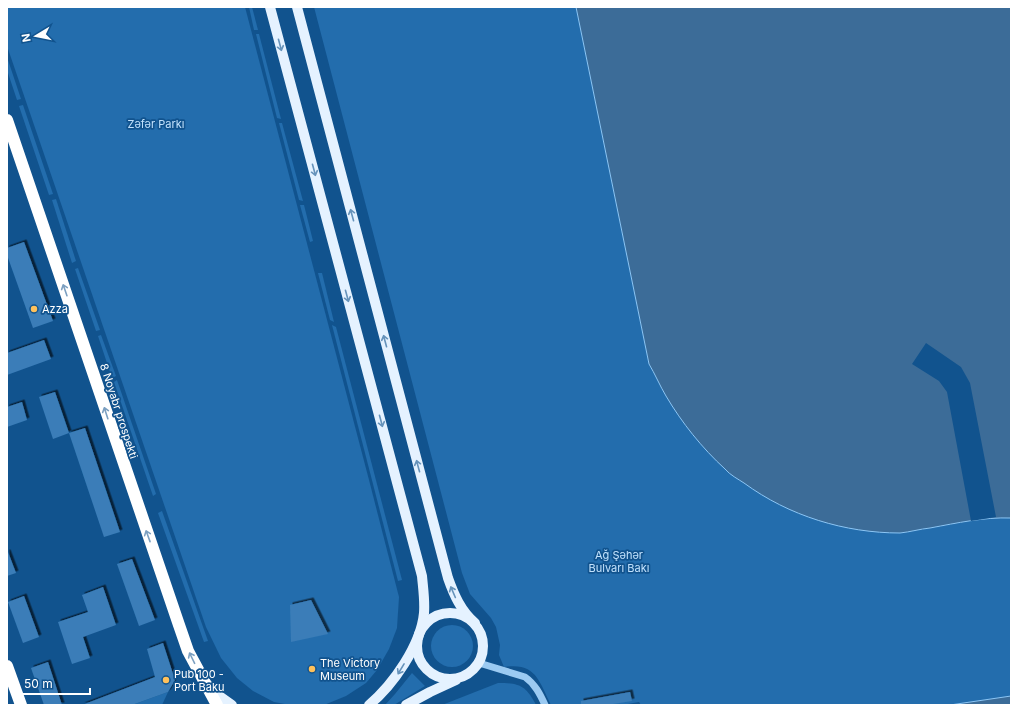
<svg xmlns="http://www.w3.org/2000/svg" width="1018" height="712" font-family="Inter,sans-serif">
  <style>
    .green { fill: #236dad }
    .water { fill: #3c6c98; stroke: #8cc6f5 }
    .pier { fill: #11538e }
    .building { fill: #3a7db8; filter: url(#shadow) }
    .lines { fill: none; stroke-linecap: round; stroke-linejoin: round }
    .minor { stroke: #9bcaf2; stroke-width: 7 }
    .major { stroke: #e5f2ff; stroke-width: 10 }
    .highway { stroke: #fff; stroke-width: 12 }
    .oneway { stroke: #6693bb }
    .oneway2 { stroke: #7ca0c1 }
    .poi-dot { fill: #ffc15b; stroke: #11538e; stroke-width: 1.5 }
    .labels { text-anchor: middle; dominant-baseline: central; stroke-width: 3.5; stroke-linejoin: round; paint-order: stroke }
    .park-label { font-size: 11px; fill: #c2e2fd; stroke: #11538e }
    .poi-label { font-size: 11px; fill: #fff; stroke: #11538e; text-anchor: start }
    .street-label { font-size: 11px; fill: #fff; stroke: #11538e }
  </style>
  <defs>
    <filter id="shadow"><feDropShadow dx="2.5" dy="-2.5" stdDeviation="0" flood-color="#0009"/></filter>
  </defs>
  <rect width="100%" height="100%" fill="#11538e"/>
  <g class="green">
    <polygon points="7,7 245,7 369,480 399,597 397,628 389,649 377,670 366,683 346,696 324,705 290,705 274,702 253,691 237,678 221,658 206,627 7,46"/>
    <polygon points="249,7 252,7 258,30 254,30"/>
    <path d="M314,7H576L649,364L666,396L683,422L702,446L726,470L902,533L971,521L996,517L1011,518V696L950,705H641L639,702L622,705H551C539,681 536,662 504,667L499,655L500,645L496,627L491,618L470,594L462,573Z"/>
    <polygon points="256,34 259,34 281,119 277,118"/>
    <polygon points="7,57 21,99 17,100 7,70"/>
    <polygon points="23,105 53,194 49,195 19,106"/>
    <polygon points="279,123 282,123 303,201 299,200"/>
    <polygon points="56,199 76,261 72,263 52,200"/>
    <polygon points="300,205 304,205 313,241 310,242"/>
    <polygon points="78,268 100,330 96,331 75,269"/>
    <polygon points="318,273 322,273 334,322 330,320"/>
    <polygon points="332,325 336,327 402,580 398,581"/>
    <polygon points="101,335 116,376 112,378 98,336"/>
    <polygon points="117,380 156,494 153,496 114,382"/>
    <polygon points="162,511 208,641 204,642 158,513"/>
    <circle cx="452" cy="646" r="21"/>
    <polygon points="412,673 425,686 394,705 385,705 395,694"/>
    <path d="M498,683C520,683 526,686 536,705H442Z"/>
    <polygon points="168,692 162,705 132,705"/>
  </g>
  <g class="water">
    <path d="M576,7H1011V518C984,517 957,523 930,528C920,529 910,532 900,533C845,533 789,516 744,483C738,479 730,475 725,469C702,448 682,423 666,396C660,386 655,374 649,364Z"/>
    <polygon points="1011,696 1011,705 950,705"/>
  </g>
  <polygon class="pier" points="926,343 961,367 970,383 996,517 971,521 947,392 939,381 912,364"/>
  <g class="building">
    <polygon points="24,242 53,321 33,328 7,255 7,248"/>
    <polygon points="44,340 51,359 7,375 7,353"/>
    <polygon points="55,392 69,433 53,439 39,397"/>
    <polygon points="22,402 27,420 7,427 7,407"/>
    <polygon points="85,428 120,532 104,537 69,433"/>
    <polygon points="7,552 8,552 16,573 7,576"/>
    <polygon points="132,559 155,620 139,626 117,564"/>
    <polygon points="103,587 116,625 83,637 90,658 72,664 58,622 88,612 82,595"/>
    <polygon points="24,596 39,637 23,643 8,602"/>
    <polygon points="311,600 328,634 291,642 290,605"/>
    <polygon points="163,643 175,680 168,692 132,705 82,705 155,677 147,649"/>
    <polygon points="48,662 62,705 44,705 31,668"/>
    <polygon points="630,692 632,701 607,705 581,705 581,701"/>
  </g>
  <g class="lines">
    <path class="minor" d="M479,663L525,677C535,684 540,694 545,705"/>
    <g class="major">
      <path d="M270,7L422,576C423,588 425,600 424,613C421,645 393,685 369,705"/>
      <path d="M297,7L448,578C454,595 461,611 475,623"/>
      <circle cx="450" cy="646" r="33"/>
      <polyline points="209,686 218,695 232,705"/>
      <polyline points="406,705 430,692 456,680"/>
    </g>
    <g class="highway">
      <polyline points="7,120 179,625 188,651 217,705"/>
      <polyline points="7,666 21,705"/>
    </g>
  </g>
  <defs><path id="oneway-shaft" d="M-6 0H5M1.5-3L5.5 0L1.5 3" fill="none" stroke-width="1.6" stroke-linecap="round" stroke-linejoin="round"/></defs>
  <g class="oneway">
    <use href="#oneway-shaft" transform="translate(280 45) rotate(75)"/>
    <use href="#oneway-shaft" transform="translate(314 170) rotate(75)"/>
    <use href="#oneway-shaft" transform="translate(352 215) rotate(-105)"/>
    <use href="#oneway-shaft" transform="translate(347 296) rotate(75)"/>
    <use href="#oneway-shaft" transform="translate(385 341) rotate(-105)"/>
    <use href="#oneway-shaft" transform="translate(381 421) rotate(75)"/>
    <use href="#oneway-shaft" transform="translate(418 466) rotate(-105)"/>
    <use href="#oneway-shaft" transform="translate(453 592) rotate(-113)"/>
    <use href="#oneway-shaft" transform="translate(401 669) rotate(121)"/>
  </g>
  <g class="oneway2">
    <use href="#oneway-shaft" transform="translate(65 290) rotate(-109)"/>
    <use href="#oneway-shaft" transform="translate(106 413) rotate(-108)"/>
    <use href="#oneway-shaft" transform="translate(148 536) rotate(-110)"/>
    <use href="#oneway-shaft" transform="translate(192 658) rotate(-116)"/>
  </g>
  <g class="poi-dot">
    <circle cx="34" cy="309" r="4"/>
    <circle cx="312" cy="669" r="4"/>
    <circle cx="166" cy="680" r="4"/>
  </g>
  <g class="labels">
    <g class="park-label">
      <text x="156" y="124">Zəfər Parkı</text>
      <text x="619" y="555">Ağ Şəhər<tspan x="619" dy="13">Bulvarı Bakı</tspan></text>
    </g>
    <g class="poi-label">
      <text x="42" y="309">Azza</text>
      <text x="320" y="663">The Victory<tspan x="320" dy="13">Museum</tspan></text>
      <text x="174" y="674">Pub 100 -<tspan x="174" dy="13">Port Baku</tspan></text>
    </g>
    <g class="street-label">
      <text transform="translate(119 411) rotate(72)">8 Noyabr prospekti</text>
    </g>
  </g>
  <rect width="1018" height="712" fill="none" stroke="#ffffff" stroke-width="16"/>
  <g transform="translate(36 36) rotate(260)" stroke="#11538e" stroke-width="3" paint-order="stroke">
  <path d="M0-3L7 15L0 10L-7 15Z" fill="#ffffff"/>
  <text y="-6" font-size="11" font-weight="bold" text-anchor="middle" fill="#ffffff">N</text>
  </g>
  <path d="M18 688v6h72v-6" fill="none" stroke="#ffffff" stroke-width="2"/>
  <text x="24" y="688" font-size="12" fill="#ffffff" stroke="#11538e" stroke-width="3" paint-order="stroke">50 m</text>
</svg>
